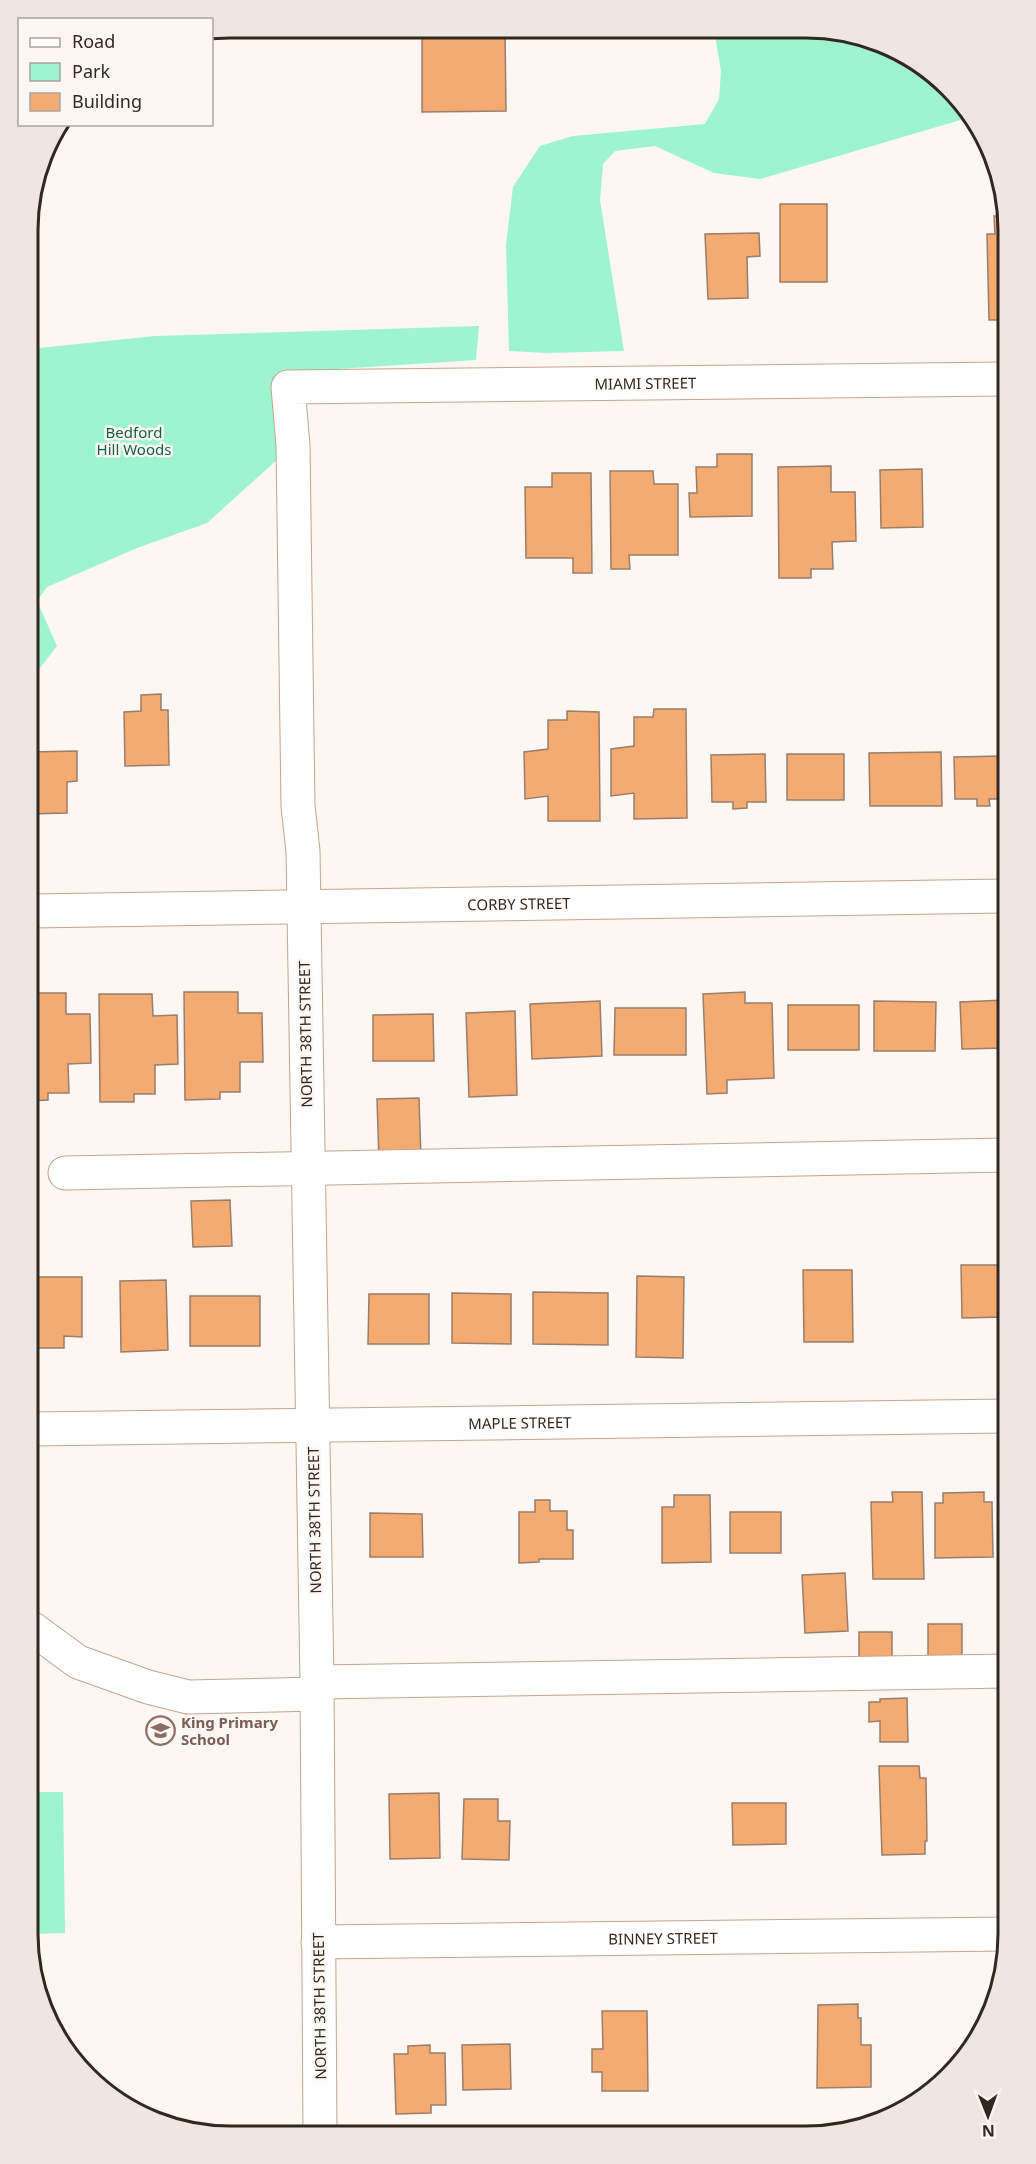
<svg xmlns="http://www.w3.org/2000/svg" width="1036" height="2164" font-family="'Noto Sans',sans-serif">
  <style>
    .green { fill: #9df4ce }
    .building { fill: #f3ab72; stroke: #9a7e6a; stroke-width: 1.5 }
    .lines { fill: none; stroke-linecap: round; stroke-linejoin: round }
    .minor-casing { stroke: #c1a58f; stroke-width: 35 }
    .minor { stroke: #fff; stroke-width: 33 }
    .labels { text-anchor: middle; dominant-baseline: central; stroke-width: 5; stroke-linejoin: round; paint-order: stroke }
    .street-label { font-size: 15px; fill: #332820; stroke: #fdf7f3 }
    .park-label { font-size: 15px; fill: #126045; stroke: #fdf7f3 }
    .education-label { font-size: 15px; font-weight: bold; fill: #785e54; stroke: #fdf7f3; text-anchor: start }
    .rim { fill: none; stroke: #332820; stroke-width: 3 }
  </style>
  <rect width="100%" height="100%" fill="#fdf7f3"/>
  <g class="green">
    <polygon points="714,30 846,31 940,78 974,116 760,179 714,173 655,146 615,151 603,164 600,200 624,351 547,353 509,351 506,245 513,187 540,146 573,136 705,124 719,99 721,71"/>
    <polygon points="479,326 476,360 276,373 279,458 207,523 137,548 47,587 37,601 57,646 30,681 29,349 155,336"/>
    <polygon points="33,1792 63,1792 65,1933 34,1934"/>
  </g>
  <g class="building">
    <polygon points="422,28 505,29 506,111 422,112"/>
    <rect x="780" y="204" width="47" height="78"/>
    <polygon points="994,216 1002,216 1003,320 989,320 987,234 995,234"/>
    <polygon points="759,233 760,256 747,257 748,298 708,299 705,234"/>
    <polygon points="717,454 752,454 752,516 690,517 689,493 697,493 696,467 717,467"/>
    <polygon points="831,466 831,492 855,492 856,541 832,542 833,569 811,569 811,578 779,578 778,467"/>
    <polygon points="922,469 923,527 881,528 880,470"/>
    <polygon points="610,471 653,471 654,484 678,484 678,555 629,555 630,569 611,569"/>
    <polygon points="552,473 591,473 592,573 573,573 573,558 526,558 525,487 552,487"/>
    <polygon points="161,694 161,710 168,710 169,765 125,766 124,712 141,711 141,695"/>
    <polygon points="654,709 686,709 687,818 634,819 634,793 611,796 611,749 634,746 634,717 653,717"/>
    <polygon points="567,711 599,712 600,821 548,821 548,796 525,799 524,752 548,749 548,720 567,720"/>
    <polygon points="77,751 77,781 67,782 67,813 31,814 30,752"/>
    <polygon points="941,752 942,806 870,806 869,753"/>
    <polygon points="765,754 766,802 747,802 747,808 733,809 733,802 712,802 711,755"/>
    <rect x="787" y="754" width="57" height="46"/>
    <polygon points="1004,756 1004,799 989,799 990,806 977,806 977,799 955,799 954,757"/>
    <polygon points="184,992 238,992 238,1013 262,1013 263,1062 240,1062 240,1092 220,1092 220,1099 185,1100"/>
    <polygon points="745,992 745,1003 772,1003 774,1078 727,1080 727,1093 707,1094 703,994"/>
    <polygon points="31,993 66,993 66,1014 90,1014 91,1063 68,1064 69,1093 48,1093 48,1100 31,1101"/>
    <polygon points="99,994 152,994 153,1016 177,1015 178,1064 155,1065 155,1094 134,1094 134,1102 100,1102"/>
    <polygon points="1005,1000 1005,1048 962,1049 960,1002"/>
    <polygon points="600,1001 602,1056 532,1059 530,1004"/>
    <polygon points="874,1001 936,1002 935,1051 874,1051"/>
    <rect x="788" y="1005" width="71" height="45"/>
    <polygon points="615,1008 686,1008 686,1055 614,1055"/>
    <polygon points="515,1011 517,1095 469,1097 466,1013"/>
    <polygon points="433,1014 434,1061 373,1061 373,1015"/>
    <polygon points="419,1098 421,1159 379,1161 377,1099"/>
    <polygon points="230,1200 232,1246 193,1247 191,1201"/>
    <polygon points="1003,1249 1006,1249 1006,1317 962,1318 961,1265 1003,1265"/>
    <polygon points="803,1270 852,1270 853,1342 804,1342"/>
    <polygon points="637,1276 684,1277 683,1358 636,1357"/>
    <polygon points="32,1277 82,1277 82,1337 64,1336 64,1348 37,1348 37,1338 32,1338"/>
    <polygon points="166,1280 168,1350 121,1352 120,1281"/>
    <polygon points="533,1292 608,1293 608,1345 533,1344"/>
    <polygon points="452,1293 511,1294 511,1344 452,1343"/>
    <polygon points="369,1294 429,1294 429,1344 368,1344"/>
    <rect x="190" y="1296" width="70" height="50"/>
    <polygon points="1002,1490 1007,1490 1007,1554 1003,1554"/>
    <polygon points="892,1492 922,1492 924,1579 873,1579 871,1502 893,1502"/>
    <polygon points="984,1492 984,1502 992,1502 993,1557 935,1558 935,1503 943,1503 943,1493"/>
    <polygon points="674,1495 710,1495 711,1562 662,1563 662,1507 674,1507"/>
    <polygon points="535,1500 550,1500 550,1511 567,1511 567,1530 573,1530 573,1559 539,1559 539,1562 519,1563 519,1512 535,1512"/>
    <rect x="730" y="1512" width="51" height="41"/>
    <polygon points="370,1513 422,1514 423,1557 370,1557"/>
    <polygon points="845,1573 848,1631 805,1633 802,1575"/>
    <rect x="928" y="1624" width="34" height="38"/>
    <polygon points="859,1632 892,1632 892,1667 859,1668"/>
    <polygon points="907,1698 908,1742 880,1742 880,1721 869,1722 869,1702 880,1702 880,1699"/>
    <polygon points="879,1766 919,1766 920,1778 926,1778 927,1841 925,1841 925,1854 882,1855"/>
    <polygon points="439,1793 440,1858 390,1859 389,1794"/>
    <polygon points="464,1799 498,1799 498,1821 510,1821 509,1860 462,1859"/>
    <polygon points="732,1803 786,1803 786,1844 733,1845"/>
    <polygon points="858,2004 858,2018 861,2018 861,2045 871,2045 871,2087 817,2088 818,2005"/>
    <polygon points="602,2011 647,2011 648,2091 602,2091 602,2072 592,2072 592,2049 603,2049"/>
    <polygon points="510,2044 511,2089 463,2090 462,2045"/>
    <polygon points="430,2045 430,2053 445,2053 446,2105 431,2105 431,2113 396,2114 394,2054 408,2054 408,2046"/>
  </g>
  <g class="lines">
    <defs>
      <g id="minor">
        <path id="s1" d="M31,911L1005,896"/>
        <polyline points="65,1173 1006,1155"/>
        <path id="s2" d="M32,1429L1007,1416"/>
        <polyline points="33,1629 78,1662 148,1687 188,1697 317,1694"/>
        <polyline points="317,1682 1008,1671"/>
        <path id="s3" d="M318,1942L1008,1934"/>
        <path id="s4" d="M320,2133L317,1682L303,851L298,806L293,445L288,387L1003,379"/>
      </g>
    </defs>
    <use href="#minor" class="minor-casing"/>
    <use href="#minor" class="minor"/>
  </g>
  <defs>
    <symbol id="school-ring" viewBox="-11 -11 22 22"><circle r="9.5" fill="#fdf7f3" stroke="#8d6e63" stroke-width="1.5"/><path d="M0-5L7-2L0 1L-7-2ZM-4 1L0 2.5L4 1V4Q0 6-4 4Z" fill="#8d6e63"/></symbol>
  </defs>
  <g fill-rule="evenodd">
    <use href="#school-ring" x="144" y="1714" width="33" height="33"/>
  </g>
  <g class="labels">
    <g class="street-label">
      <text stroke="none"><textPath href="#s4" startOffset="2104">MIAMI STREET</textPath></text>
      <text stroke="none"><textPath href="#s1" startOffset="488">CORBY STREET</textPath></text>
      <text transform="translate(305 1034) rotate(-91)">NORTH 38TH STREET</text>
      <text stroke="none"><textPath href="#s2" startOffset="488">MAPLE STREET</textPath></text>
      <text transform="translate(314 1520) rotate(-91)">NORTH 38TH STREET</text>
      <text stroke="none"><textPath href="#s3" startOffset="345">BINNEY STREET</textPath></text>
      <text transform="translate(319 2006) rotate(-91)">NORTH 38TH STREET</text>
    </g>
    <g class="park-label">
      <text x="134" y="432">Bedford<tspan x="134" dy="17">Hill Woods</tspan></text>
    </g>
    <g class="education-label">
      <text x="181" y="1722">King Primary<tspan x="181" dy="17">School</tspan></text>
    </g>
  </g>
  <path d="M0 0H1036V2164H0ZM230 38H806A192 192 0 0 1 998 230V1934A192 192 0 0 1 806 2126H230A192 192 0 0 1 38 1934V230A192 192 0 0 1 230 38Z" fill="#ede6e2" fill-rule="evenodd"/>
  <path class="rim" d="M230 38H806A192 192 0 0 1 998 230V1934A192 192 0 0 1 806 2126H230A192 192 0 0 1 38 1934V230A192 192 0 0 1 230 38Z"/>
  <rect x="18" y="18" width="195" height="108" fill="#fdf7f3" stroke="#aca49f" stroke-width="1.5"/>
  <rect x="30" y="38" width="30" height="9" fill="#ffffff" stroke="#aca49f" stroke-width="1.5"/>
  <text x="72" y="48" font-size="18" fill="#332820">Road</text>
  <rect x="30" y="63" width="30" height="18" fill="#9df4ce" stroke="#aca49f" stroke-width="1.5"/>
  <text x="72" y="78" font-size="18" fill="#332820">Park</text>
  <rect x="30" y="93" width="30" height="18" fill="#f3ab72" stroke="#aca49f" stroke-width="1.5"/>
  <text x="72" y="108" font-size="18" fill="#332820">Building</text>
  <g transform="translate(988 2116) rotate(179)" stroke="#fdf7f3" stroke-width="4.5" paint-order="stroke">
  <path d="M0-4.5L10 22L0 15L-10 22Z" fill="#332820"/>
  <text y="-9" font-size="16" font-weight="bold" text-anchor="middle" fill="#332820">N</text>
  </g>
</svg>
